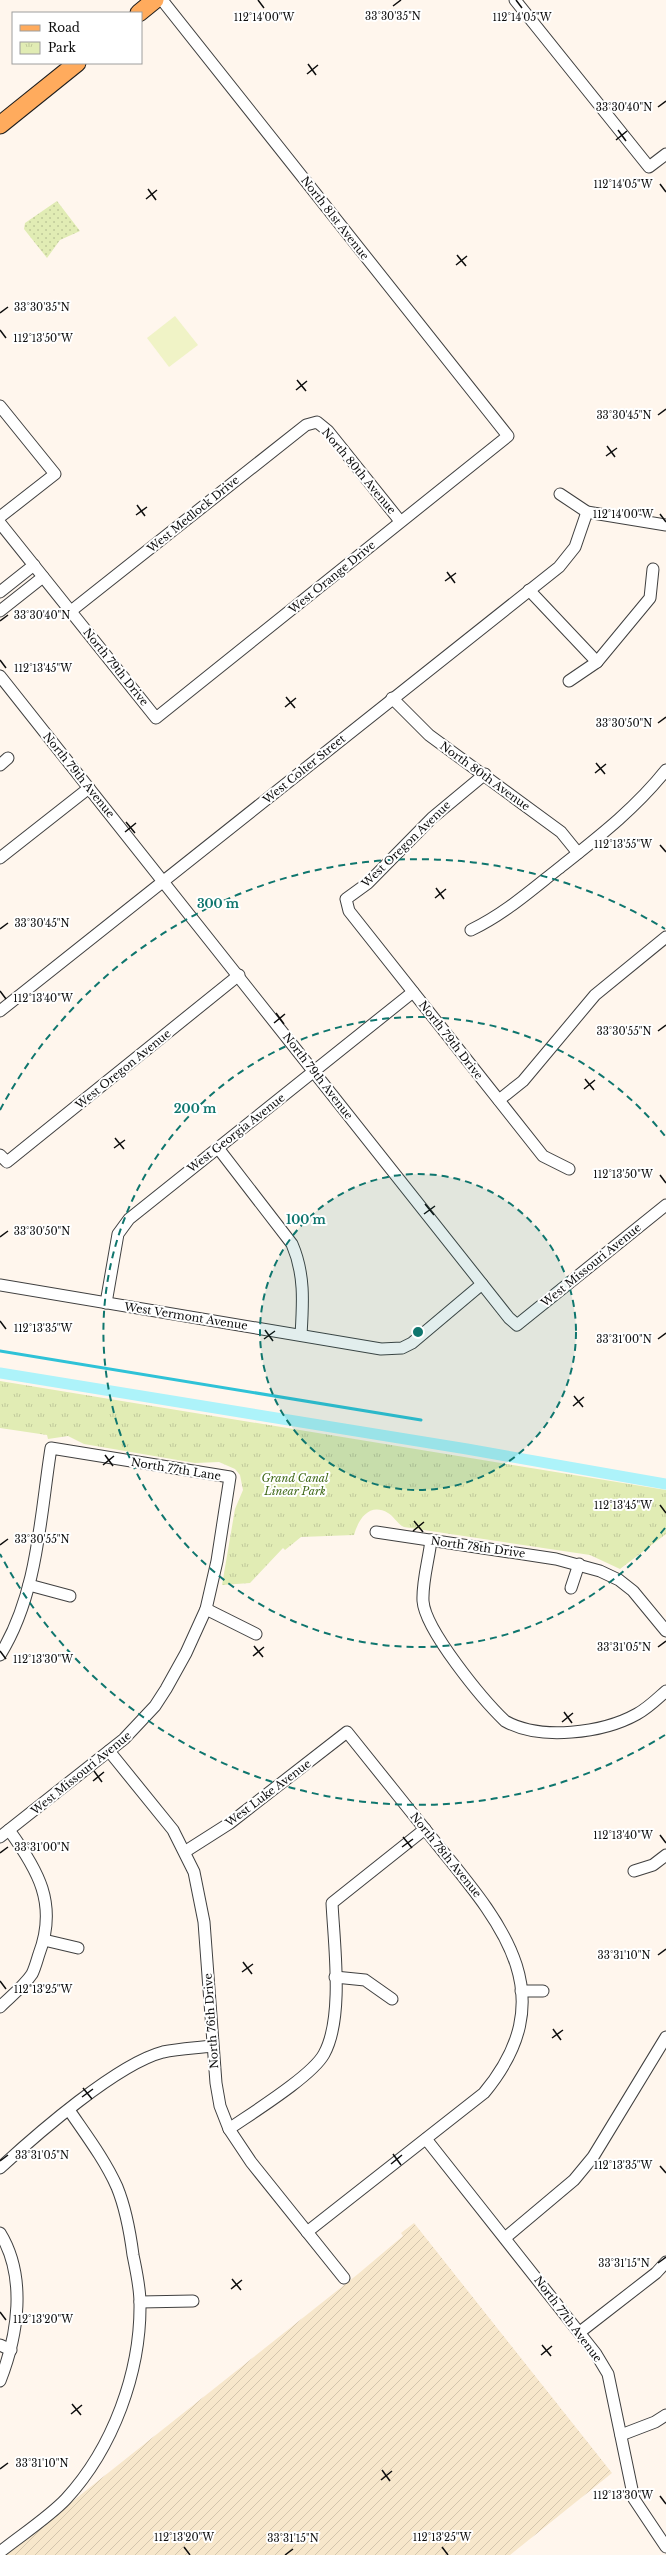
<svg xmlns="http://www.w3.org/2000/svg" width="666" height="2555" font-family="'Libre Baskerville',serif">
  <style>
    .farmland { fill: url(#farmland-furrows) }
    .grass { fill: url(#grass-dots) }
    .park { fill: url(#park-tufts) }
    .pitch { fill: #f0f3c6 }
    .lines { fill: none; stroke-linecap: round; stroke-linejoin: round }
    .stream { stroke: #2fc2d7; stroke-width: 3 }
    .canal { stroke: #adf3fa; stroke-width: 11 }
    .street-casing { stroke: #404040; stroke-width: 13 }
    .primary-casing { stroke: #1e1e1e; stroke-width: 19 }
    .street { stroke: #fff; stroke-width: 11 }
    .primary { stroke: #ffab5d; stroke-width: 17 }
    .ticks { fill: none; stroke: #0d0d0d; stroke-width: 1.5 }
    .ring { fill: none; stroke: #0f766e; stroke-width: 2; stroke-dasharray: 7 5 }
    .labels { text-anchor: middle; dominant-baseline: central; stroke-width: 4; stroke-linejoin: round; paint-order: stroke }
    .street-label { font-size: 11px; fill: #0d0d0d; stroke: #fff }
    .park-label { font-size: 11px; font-style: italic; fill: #406919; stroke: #fff }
    .ticks-label { font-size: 10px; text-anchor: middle; fill: #0d0d0d; stroke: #fff; stroke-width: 4; stroke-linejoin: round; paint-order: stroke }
    .centre { fill: #0f766e; stroke: #fff; stroke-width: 2 }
    .ring-label { font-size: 12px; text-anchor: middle; font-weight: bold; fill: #0f766e; stroke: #fff; stroke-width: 4; stroke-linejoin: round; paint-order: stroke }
  </style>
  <defs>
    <pattern id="farmland-furrows" width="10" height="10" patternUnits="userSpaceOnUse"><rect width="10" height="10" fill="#f7e7cb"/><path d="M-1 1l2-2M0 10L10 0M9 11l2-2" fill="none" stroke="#d3c5ad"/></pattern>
    <pattern id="grass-dots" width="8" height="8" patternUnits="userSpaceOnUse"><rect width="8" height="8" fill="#e1ecb4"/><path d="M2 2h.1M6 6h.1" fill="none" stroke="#c0c99a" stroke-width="1.8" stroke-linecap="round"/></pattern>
    <pattern id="park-tufts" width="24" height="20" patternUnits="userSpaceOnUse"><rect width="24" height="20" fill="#e1ecb4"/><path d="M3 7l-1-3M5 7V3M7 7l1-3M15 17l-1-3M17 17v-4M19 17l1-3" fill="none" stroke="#c0c99a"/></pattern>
  </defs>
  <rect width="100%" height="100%" fill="#fff6ed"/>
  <polygon class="farmland" points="414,2223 612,2473 510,2555 5,2555 358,2274 403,2236 401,2233"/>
  <polygon class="grass" points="57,201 80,231 60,240 47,258 24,229 25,223"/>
  <path class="park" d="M0,1381L666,1490V1534L620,1569L590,1555L404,1527C397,1524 394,1516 388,1513C369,1502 358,1520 354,1535L301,1537L285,1550L283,1548L250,1583L222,1585L235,1509L243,1490L240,1475L235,1469L219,1462L195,1463L84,1444L68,1436L48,1439L47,1435L0,1428Z"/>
  <polygon class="pitch" points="175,316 198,345 169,367 147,338"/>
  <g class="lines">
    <polyline class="stream" points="0,1351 421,1420"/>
    <polyline class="canal" points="0,1373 467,1449 666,1484"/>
    <defs>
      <g id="street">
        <polyline points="515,0 649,167 666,154"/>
        <polyline points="0,406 55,474 0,517"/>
        <polyline points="560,494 587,512 666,525"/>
        <polyline points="0,523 156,718 508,436 162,0"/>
        <polyline points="529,590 597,662"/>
        <polyline points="0,592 34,565"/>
        <polyline points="0,611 43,577"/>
        <polyline points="71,611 306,425 317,422 328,431 400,521"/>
        <polyline points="0,676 509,1318 517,1325 666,1205"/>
        <polyline points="569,681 597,662 650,598 653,569"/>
        <polyline points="392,698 429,735 546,821 561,832 578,853"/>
        <polyline points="0,765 8,758"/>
        <polyline points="485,774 432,818 368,883 346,899 349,911 543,1156 569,1169"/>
        <polyline points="0,858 89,788"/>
        <path d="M471,930C504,914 529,892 558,869C597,838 635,809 666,770"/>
        <polyline points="0,1011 559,567 575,547 587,512"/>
        <polyline points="499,1100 523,1081 595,995 666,937"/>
        <path d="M218,1148L292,1244C305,1274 303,1303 301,1335"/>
        <polyline points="0,1155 7,1162 239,975"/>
        <polyline points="0,1285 381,1349 402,1348 412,1343 482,1284"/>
        <polyline points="106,1303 118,1234 129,1219 413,992"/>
        <polyline points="376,1532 556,1559 600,1571 619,1580 633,1591 666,1631"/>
        <path d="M431,1540C429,1559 422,1581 423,1601C425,1630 483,1700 505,1721C540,1741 603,1733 637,1714C648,1708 657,1699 666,1691"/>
        <polyline points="29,1585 70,1596"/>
        <polyline points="571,1588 579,1564"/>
        <polyline points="206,1609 256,1634"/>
        <path d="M0,1655C38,1594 40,1517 51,1448L230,1477L217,1561L206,1609L186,1653L166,1689L155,1706L124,1739L0,1837"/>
        <polyline points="109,1751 173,1830 194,1872 204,1922 216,2083 220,2106 229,2129 251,2162 344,2278"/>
        <path d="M186,1851L230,1823L347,1732C377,1769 406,1806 436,1843C502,1924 565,1995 484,2093L307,2232"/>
        <polyline points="634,1871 653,1865 666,1855"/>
        <polyline points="44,1940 78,1948"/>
        <polyline points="335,1977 365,1980 392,1999"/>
        <polyline points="521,1991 543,1991"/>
        <path d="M0,2007C10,1997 24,1986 32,1974C35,1968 37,1960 39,1954C58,1904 38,1870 9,1830"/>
        <path d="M229,2129C252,2113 312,2076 324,2054C344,2018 334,1944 332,1903L425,1829"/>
        <polyline points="426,2139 596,2354 608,2374 634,2499 666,2547"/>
        <path d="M0,2168C37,2134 117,2064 163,2052C179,2049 196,2048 212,2046"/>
        <path d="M0,2233C27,2277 18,2335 0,2381"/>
        <polyline points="505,2238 574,2180 593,2157 666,2037"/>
        <polyline points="140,2302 193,2301"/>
        <polyline points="580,2332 656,2273 666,2262"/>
        <polyline points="0,2345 11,2350"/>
        <polyline points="621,2435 655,2422 666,2415"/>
        <path d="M0,2552C20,2536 49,2517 66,2499C113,2448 141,2372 140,2303C140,2287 136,2270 133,2255C130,2232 126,2209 117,2187C105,2160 86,2135 69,2110"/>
      </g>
      <g id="primary">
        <polyline points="139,13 155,0"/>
        <polyline points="0,125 77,63"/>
      </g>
    </defs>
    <use href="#street" class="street-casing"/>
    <use href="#primary" class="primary-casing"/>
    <use href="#street" class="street"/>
    <use href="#primary" class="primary"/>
  </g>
  <path class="ticks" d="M258,0L264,8M516,0L522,8M393,6L401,0M308,64L316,75M307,74L318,65M658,107L666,101M618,130L626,141M616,140L627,131M660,184L666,192M148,189L156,200M146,199L157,190M457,255L466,266M456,265L467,256M0,313L8,307M0,330L6,338M297,380L306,391M296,390L307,381M658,415L666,409M607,446L615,457M606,456L617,448M137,505L145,516M660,514L666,522M136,515L147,507M447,572L455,583M445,581L456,573M0,621L8,615M0,660L6,668M286,697L295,708M285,707L296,698M658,723L666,717M596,763L605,774M595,773L606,764M126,822L135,833M125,832L136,823M660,845L666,852M436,888L444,899M435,898L446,889M0,929L8,923M0,991L6,999M276,1013L284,1024M274,1023L285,1014M658,1031L666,1025M585,1079L594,1090M584,1089L595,1080M115,1138L124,1149M114,1148L125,1140M660,1175L666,1183M425,1204L434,1215M424,1214L435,1206M0,1237L8,1231M0,1321L6,1329M265,1330L273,1341M264,1339L275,1331M658,1339L666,1333M574,1396L583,1407M573,1406L584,1397M105,1455L113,1466M103,1465L114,1456M660,1505L666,1513M414,1521L423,1532M413,1531L424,1522M0,1545L8,1539M254,1646L263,1657M658,1647L666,1641M0,1651L6,1659M253,1656L264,1647M564,1712L572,1723M562,1722L573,1713M94,1771L102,1782M93,1781L104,1772M660,1835L666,1843M403,1837L412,1848M402,1847L413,1839M0,1853L8,1847M658,1955L666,1949M243,1962L252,1974M242,1972L253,1964M0,1981L6,1989M553,2029L561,2040M552,2038L563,2030M83,2088L92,2099M82,2097L93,2089M393,2154L401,2165M0,2161L8,2155M391,2164L402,2155M660,2166L666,2173M658,2263L666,2257M232,2279L241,2290M231,2289L242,2280M0,2312L6,2320M542,2345L551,2356M541,2355L552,2346M72,2404L81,2415M71,2414L82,2405M0,2469L8,2463M382,2470L390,2481M381,2480L392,2471M660,2496L666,2504M184,2547L190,2555M442,2547L448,2555M285,2555L293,2549"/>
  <circle cx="418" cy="1332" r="158" fill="#0f766e" fill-opacity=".12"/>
  <g class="ring">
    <circle cx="418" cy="1332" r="158"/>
    <path d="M665 1528A315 315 0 1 1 665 1136"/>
    <path d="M665 1735A473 473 0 0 1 0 1554M0 1110A473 473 0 0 1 665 929"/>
  </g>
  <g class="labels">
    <g class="street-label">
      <text transform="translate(335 218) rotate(52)">North 81st Avenue</text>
      <text transform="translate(359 471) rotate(50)">North 80th Avenue</text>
      <text transform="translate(193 514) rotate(-39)">West Medlock Drive</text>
      <text transform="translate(332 577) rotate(-39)">West Orange Drive</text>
      <text transform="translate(116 667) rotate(51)">North 79th Drive</text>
      <text transform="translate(304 769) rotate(-39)">West Colter Street</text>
      <text transform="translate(79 775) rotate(51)">North 79th Avenue</text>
      <text transform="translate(485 776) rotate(36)">North 80th Avenue</text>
      <text transform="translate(406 844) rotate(-44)">West Oregon Avenue</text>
      <text transform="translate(451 1040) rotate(52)">North 79th Drive</text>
      <text transform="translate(123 1069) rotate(-39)">West Oregon Avenue</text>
      <text transform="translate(318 1076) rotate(52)">North 79th Avenue</text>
      <text transform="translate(236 1133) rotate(-38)">West Georgia Avenue</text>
      <text transform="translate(591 1265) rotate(-39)">West Missouri Avenue</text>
      <text transform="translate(186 1316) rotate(9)">West Vermont Avenue</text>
      <text transform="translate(176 1469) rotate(9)">North 77th Lane</text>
      <text transform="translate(478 1547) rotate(8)">North 78th Drive</text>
      <text transform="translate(81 1773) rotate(-39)">West Missouri Avenue</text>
      <text transform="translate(268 1793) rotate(-37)">West Luke Avenue</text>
      <text transform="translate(446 1855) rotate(51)">North 78th Avenue</text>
      <text transform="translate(211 2021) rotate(-94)">North 76th Drive</text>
      <text transform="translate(568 2319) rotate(53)">North 77th Avenue</text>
    </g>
    <g class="park-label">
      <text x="295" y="1478">Grand Canal<tspan x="295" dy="13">Linear Park</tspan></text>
    </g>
  </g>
  <g class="ticks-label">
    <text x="393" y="20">33°30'35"N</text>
    <text x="264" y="21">112°14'00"W</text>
    <text x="522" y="21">112°14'05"W</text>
    <text x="624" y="111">33°30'40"N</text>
    <text x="623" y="188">112°14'05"W</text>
    <text x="42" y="311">33°30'35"N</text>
    <text x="43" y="342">112°13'50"W</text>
    <text x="624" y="419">33°30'45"N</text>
    <text x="623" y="518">112°14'00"W</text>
    <text x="42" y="619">33°30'40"N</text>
    <text x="43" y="672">112°13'45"W</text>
    <text x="624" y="727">33°30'50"N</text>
    <text x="623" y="848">112°13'55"W</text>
    <text x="42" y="927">33°30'45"N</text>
    <text x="43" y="1002">112°13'40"W</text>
    <text x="624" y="1035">33°30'55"N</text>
    <text x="623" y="1178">112°13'50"W</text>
    <text x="42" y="1235">33°30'50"N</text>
    <text x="43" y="1332">112°13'35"W</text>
    <text x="624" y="1343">33°31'00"N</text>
    <text x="623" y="1509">112°13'45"W</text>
    <text x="42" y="1543">33°30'55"N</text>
    <text x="624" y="1651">33°31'05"N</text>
    <text x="43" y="1663">112°13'30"W</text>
    <text x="623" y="1839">112°13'40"W</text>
    <text x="42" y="1851">33°31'00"N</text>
    <text x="624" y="1959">33°31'10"N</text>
    <text x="43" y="1993">112°13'25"W</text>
    <text x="42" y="2159">33°31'05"N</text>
    <text x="623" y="2169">112°13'35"W</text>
    <text x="624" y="2267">33°31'15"N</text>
    <text x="43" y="2323">112°13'20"W</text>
    <text x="42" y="2467">33°31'10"N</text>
    <text x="623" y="2499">112°13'30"W</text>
    <text x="184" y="2541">112°13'20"W</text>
    <text x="442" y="2541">112°13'25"W</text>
    <text x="293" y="2542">33°31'15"N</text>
  </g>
  <circle cx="418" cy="1332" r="6" class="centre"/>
  <g class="ring-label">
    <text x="218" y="908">300 m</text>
    <text x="195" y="1113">200 m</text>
    <text x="306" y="1224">100 m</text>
  </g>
  <rect x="12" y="12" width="130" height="52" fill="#ffffff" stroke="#9e9e9e"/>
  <rect x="20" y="25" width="20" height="6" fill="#ffab5d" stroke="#9e9e9e"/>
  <text x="48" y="32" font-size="12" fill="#0d0d0d">Road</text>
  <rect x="20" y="42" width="20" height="12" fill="url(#park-tufts)" stroke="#9e9e9e"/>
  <text x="48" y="52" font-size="12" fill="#0d0d0d">Park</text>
</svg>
